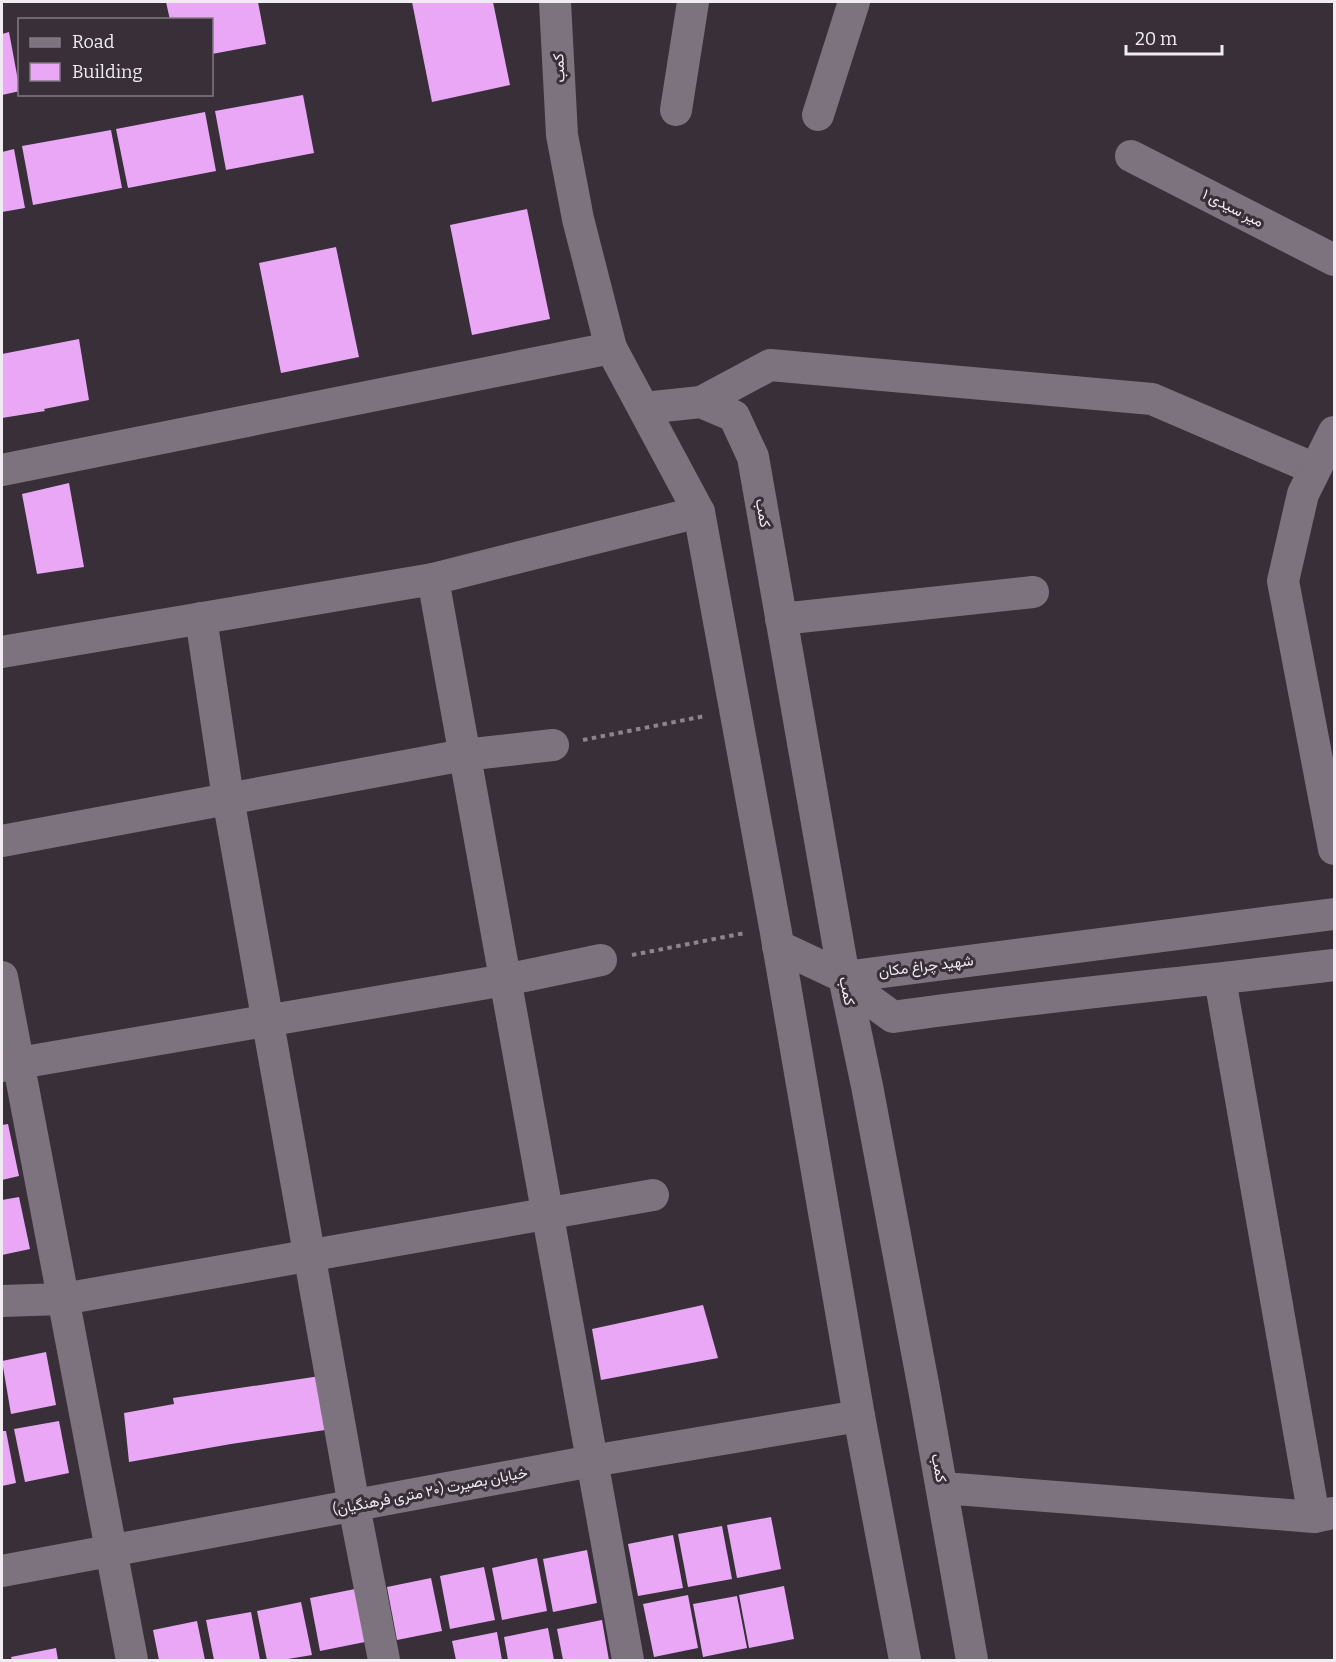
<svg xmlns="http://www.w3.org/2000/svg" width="1336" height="1662" font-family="Bitter,Vazirmatn,serif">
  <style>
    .building { fill: #e9a7f6 }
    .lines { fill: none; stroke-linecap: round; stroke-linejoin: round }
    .path { stroke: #8d858e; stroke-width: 4; stroke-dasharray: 4.5 4.5; stroke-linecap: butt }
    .minor { stroke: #7c737e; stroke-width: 32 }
    .labels { text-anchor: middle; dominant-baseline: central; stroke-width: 6; stroke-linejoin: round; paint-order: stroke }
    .street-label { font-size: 15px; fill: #f1ebf2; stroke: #382f39 }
  </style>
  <rect width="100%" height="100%" fill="#382f39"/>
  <g class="building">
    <polygon points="166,2 258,2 266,44 212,54 212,20 170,20"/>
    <polygon points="412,2 493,2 510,85 432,102"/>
    <polygon points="9,32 20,91 2,95 2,34"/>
    <polygon points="303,95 314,153 226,170 215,111"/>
    <polygon points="205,112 216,171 128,188 116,129"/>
    <polygon points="111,130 122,188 33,205 22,146"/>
    <polygon points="14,149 25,208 2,212 2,152"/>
    <polygon points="527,209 550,319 472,335 450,225"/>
    <polygon points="336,247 359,357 281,373 259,263"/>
    <polygon points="79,339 89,400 44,409 45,411 2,418 2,354"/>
    <polygon points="69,483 84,567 37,574 22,494"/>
    <polygon points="8,1124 19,1176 2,1180 2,1125"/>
    <polygon points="19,1197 30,1249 2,1255 2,1200"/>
    <polygon points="703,1305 718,1358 601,1380 592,1329"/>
    <polygon points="46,1352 56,1405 11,1414 2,1361"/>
    <polygon points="320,1376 332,1429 231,1444 129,1462 124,1413 174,1404 173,1398"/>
    <polygon points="59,1421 69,1473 25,1482 14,1429"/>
    <polygon points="2,1431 6,1431 16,1483 2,1486"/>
    <polygon points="771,1517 781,1569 737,1578 727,1525"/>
    <polygon points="722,1526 732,1579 688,1587 678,1534"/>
    <polygon points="673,1535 683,1588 638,1596 628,1544"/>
    <polygon points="587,1550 597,1603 553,1612 543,1559"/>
    <polygon points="537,1558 547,1611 502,1620 492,1568"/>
    <polygon points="484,1567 495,1620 450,1629 440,1576"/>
    <polygon points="431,1578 442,1631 397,1640 387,1587"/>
    <polygon points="784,1586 794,1639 749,1648 739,1595"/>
    <polygon points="355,1589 365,1642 320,1651 310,1598"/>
    <polygon points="688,1595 698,1648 654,1657 643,1604"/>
    <polygon points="737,1596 747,1648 703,1657 693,1604"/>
    <polygon points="301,1602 312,1655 282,1660 267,1660 257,1611"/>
    <polygon points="251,1612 260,1660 214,1660 206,1620"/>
    <polygon points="602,1620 609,1660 563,1660 557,1629"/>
    <polygon points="197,1621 205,1660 159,1660 153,1630"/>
    <polygon points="548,1628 554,1660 508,1660 504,1637"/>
    <polygon points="497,1632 502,1660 456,1660 452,1641"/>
    <polygon points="56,1648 58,1660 12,1660 11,1657"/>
  </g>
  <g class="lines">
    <g class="path">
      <polyline points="583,740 705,716"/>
      <polyline points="632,955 745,933"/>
    </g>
    <g class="minor">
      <polyline points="555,2 562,135 578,219 611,348 699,512 775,927 859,1416 905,1660"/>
      <polyline points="676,110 693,2"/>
      <polyline points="818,115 854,2"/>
      <polyline points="1131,156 1334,260"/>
      <polyline points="701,402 770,365 1152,399 1315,469"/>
      <polyline points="644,408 701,402 734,416 753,457 844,977 867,1086 924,1389 972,1660"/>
      <polyline points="1334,432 1303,494 1283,581 1334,849"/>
      <polyline points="2,470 611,348"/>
      <polyline points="433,579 628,1660"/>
      <polyline points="201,618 228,798 354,1506 384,1660"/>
      <polyline points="781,619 1033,592"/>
      <polyline points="2,652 433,579 699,512"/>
      <polyline points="2,841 464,755 553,745"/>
      <path d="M778,946L844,977L871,1001L893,1017C1039,996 1187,983 1334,965"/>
      <polyline points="2,977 132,1660"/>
      <polyline points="844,977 1334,914"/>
      <polyline points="1220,979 1314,1517"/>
      <polyline points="2,1066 505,980 601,960"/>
      <polyline points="2,1301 63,1299 653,1195"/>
      <polyline points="943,1488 1314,1517 1333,1513"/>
      <polyline points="2,1571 592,1461 859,1416"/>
    </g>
  </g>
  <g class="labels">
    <g class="street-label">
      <text transform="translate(559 68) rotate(-93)">کمب</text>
      <text transform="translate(1233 208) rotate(27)">میر سیدی ۱</text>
      <text transform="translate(763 513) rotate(80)">کمب</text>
      <text transform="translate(926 966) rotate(-7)">شهید چراغ مکان</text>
      <text transform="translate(847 991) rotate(78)">کمب</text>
      <text transform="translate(939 1468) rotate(79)">کمب</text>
      <text transform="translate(430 1491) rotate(-11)">خیابان بصیرت (۲۰ متری فرهنگیان)</text>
    </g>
  </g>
  <rect width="1336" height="1662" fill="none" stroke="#f1ebf2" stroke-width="6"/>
  <rect x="18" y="18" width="195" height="78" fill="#382f39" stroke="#827a83" stroke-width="1.5"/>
  <rect x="30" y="38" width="30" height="9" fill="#7c737e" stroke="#827a83" stroke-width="1.5"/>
  <text x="72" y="48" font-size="18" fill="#f1ebf2">Road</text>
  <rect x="30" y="63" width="30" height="18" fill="#e9a7f6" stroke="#827a83" stroke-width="1.5"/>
  <text x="72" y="78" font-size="18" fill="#f1ebf2">Building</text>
  <path d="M1126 45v9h96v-9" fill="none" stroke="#f1ebf2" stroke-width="3"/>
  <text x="1135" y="45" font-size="18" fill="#f1ebf2" stroke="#382f39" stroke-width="4.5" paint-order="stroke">20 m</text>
</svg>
